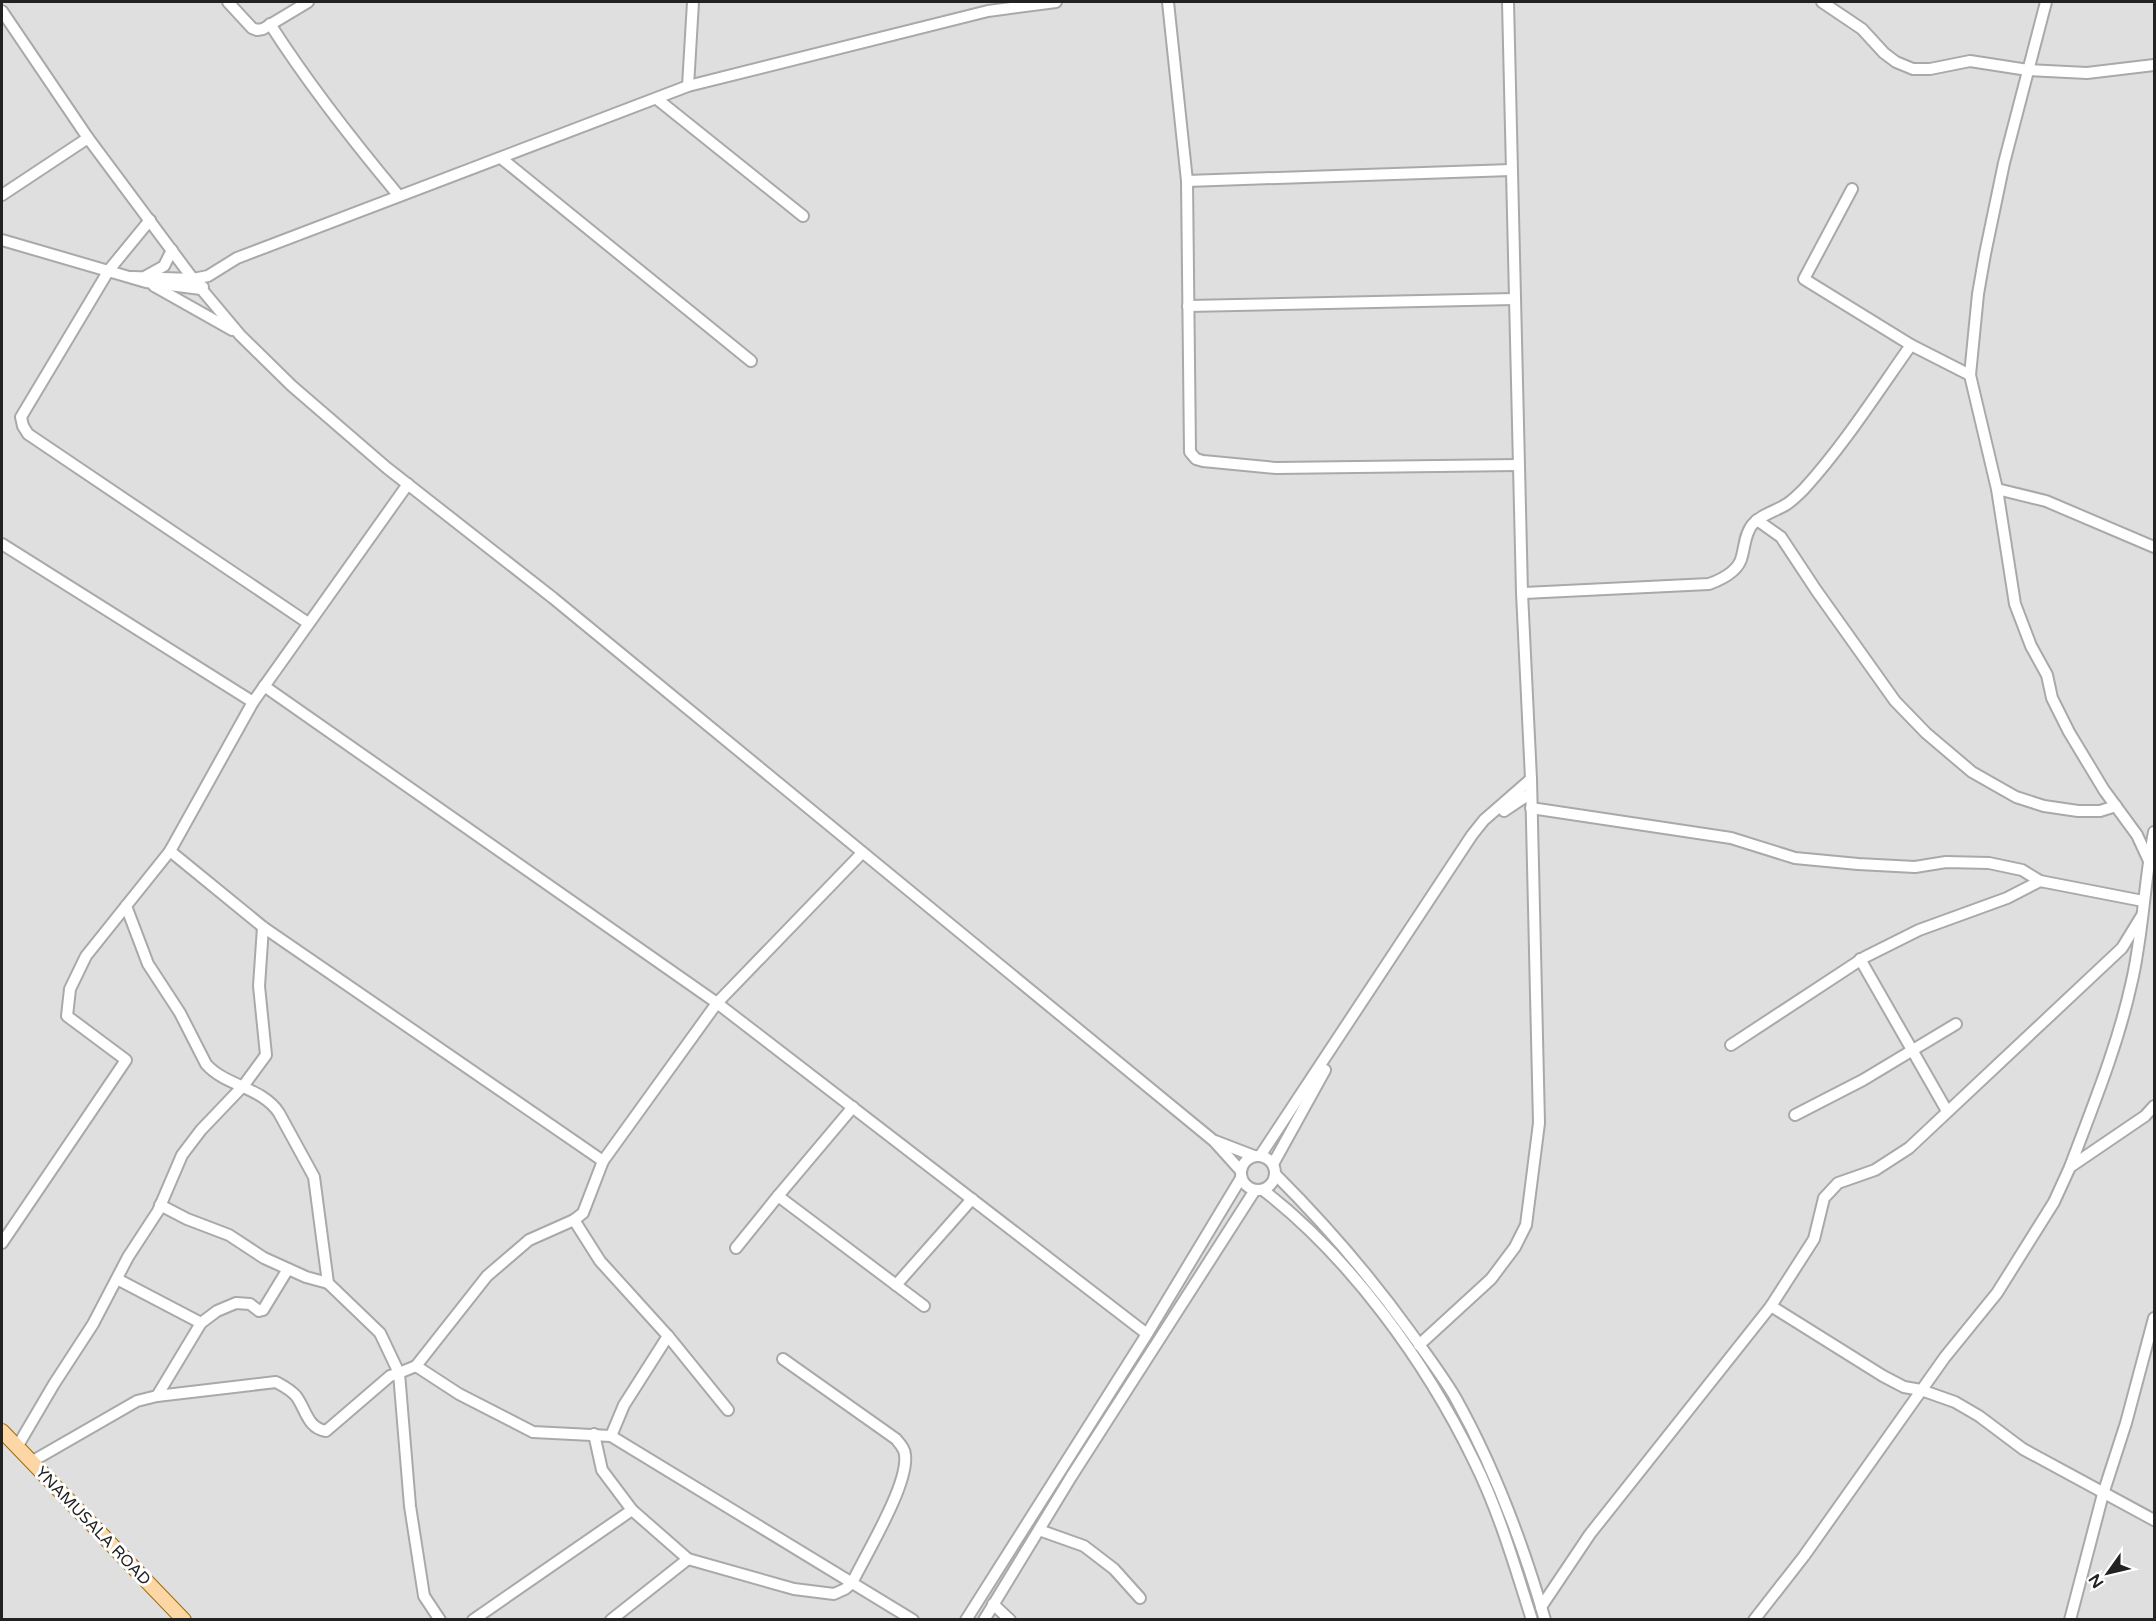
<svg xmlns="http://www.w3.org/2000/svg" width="2156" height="1621" font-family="'Varela Round',sans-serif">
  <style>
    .residential { fill: #e0dfdf }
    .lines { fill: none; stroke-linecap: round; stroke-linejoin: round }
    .minor-casing { stroke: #a9a9a9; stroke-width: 14 }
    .major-casing { stroke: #a06b00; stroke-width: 16 }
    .minor { stroke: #fff; stroke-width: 10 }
    .major { stroke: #fcd6a4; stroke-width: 14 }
    .labels { text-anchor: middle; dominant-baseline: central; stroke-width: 6; stroke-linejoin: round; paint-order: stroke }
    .street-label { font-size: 16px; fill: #222; stroke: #fff }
  </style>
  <rect width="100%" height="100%" fill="#f2efe9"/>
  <rect class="residential" x="2" y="2" width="2152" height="1617"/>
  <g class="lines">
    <defs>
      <g id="minor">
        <polyline points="228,2 252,28 257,30 263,29 308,2"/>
        <polyline points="1168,2 1187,181 1190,452 1196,459 1203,461 1276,468 1518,465"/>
        <polyline points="1822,2 1862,29 1884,53 1896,62 1913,69 1930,69 1970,61 2028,70 2087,73 2154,65"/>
        <polyline points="2046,2 2004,163 1985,254 1978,294 1970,375 1997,489 2015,604 2031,646 2047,675 2052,698 2069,732 2104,790 2137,835 2149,861"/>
        <polyline points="2,11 88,138 193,279 240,335 292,386 387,468 553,598 1214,1141 1241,1171"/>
        <path d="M270,24C309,85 353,141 399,196"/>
        <polyline points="688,86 693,2"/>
        <polyline points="657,99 803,216"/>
        <polyline points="501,158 751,361"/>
        <polyline points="1187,181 1511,170"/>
        <polyline points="1852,189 1804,279 1911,345 1970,375"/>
        <polyline points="2,195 88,138"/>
        <polyline points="150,220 109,270 21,417 23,426 28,434 308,623"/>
        <polyline points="2,240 146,282 201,289 203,287"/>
        <polyline points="146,276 164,266 172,250"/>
        <polyline points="132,277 193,279 208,276 237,258 688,86 988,11 1056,2"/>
        <polyline points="154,286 232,330"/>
        <polyline points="1188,306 1514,299"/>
        <polyline points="1997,489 2046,501 2154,547"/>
        <polyline points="1757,520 1781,537 1816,590 1895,701 1926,733 1972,772 2016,797 2044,806 2078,811 2100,811 2116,806"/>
        <polyline points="2,544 253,702"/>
        <path d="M1522,593L1709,584C1723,579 1739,571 1742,556C1745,545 1745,534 1752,525C1760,515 1776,511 1787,504C1793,500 1799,494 1804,489C1844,445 1877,393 1911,345"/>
        <polyline points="264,686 717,1003 1147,1334"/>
        <polyline points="1531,808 1731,838 1795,858 1858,864 1915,867 1946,862 1989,863 2022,870 2040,881"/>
        <polyline points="1504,811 1531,793"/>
        <polyline points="170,851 263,927 603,1161 717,1003 862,853"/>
        <polyline points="1860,959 1947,1111"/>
        <polyline points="1731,1045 1865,957 1919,930 2007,898 2040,881 2143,901"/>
        <polyline points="1795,1115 1863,1080 1956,1024"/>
        <polyline points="1215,1141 1254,1156"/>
        <circle cx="1258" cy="1173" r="17"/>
        <polyline points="1260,1156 1472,835 1484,820 1531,779"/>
        <polyline points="1273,1164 1325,1070"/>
        <path d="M2070,1167C2092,1108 2117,1048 2131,985C2143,936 2144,882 2154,832"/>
        <path d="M1276,1175C1325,1224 1370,1276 1411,1333C1426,1354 1442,1375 1455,1397C1493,1465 1523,1544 1545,1620"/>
        <path d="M1263,1190C1350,1257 1426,1362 1474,1461C1499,1511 1515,1567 1532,1620"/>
        <polyline points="778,1196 853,1107"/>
        <polyline points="160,1205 187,1219 229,1235 264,1258 306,1277 328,1283"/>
        <polyline points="574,1220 600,1261 668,1336 728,1410"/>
        <polyline points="2,1243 126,1060 67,1016 70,989 86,956 170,851 253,702 408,484"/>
        <polyline points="736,1248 778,1196 924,1306"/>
        <polyline points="117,1279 201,1323"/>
        <polyline points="896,1285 972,1199"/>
        <polyline points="1771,1306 1883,1376 1904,1387 1921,1390 1955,1402 1979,1416 2023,1449 2154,1520"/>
        <polyline points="1419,1345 1491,1279 1515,1247 1526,1225 1539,1123 1531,779 1522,593 1508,2"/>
        <polyline points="416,1366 459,1394 533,1432 611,1436 913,1620"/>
        <polyline points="157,1396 201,1323 217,1311 236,1303 250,1304 259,1311 263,1310 288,1269"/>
        <path d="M594,1434L602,1470L632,1510L688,1559L794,1589L834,1594L845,1589L852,1583C866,1554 909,1484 905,1455C905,1449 900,1444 896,1439L783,1359"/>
        <polyline points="611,1436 624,1405 668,1336"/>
        <polyline points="17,1447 54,1384 93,1324 128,1257 158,1211 182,1155 201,1130 244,1085 266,1055 259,986 263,927"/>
        <path d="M31,1462L137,1401L157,1396L276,1382C283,1386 290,1389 296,1396C306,1409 307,1428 326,1431L390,1376L399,1373L380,1333L328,1283L314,1177L279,1113C262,1087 225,1086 206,1064L180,1013L148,964L126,906"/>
        <polyline points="1039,1530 1084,1546 1114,1569 1140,1598"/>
        <polyline points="993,1604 1010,1620"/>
        <polyline points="1541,1607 1590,1534 1771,1306 1814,1239 1824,1198 1838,1183 1875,1170 1909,1148 2122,948 2141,917"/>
        <polyline points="440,1620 424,1596 410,1506 399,1373 416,1366 487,1276 529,1240 574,1220 583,1213 603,1161"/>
        <polyline points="473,1620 632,1510"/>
        <polyline points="611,1620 688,1559"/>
        <polyline points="966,1620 1147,1334 1241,1178"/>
        <polyline points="984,1620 1071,1477 1255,1190"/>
        <polyline points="1754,1620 1804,1556 1945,1357 1997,1293 2054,1202 2070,1167 2145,1116 2154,1106"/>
        <polyline points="2070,1620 2103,1494 2126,1423 2154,1318"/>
      </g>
      <polyline id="major" points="2,1431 184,1620"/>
    </defs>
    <use href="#minor" class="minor-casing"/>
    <use href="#major" class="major-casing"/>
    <use href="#minor" class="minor"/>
    <use href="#major" class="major"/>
  </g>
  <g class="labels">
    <g class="street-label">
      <text transform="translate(93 1526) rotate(46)">YNAMUSALA ROAD</text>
    </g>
  </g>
  <rect width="2156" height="1621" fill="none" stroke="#222222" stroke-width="6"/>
  <g transform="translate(2108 1573) rotate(236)" stroke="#ffffff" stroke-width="4.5" paint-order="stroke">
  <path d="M0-4.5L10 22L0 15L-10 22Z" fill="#222222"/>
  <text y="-9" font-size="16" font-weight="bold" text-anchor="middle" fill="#222222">N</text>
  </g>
</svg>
